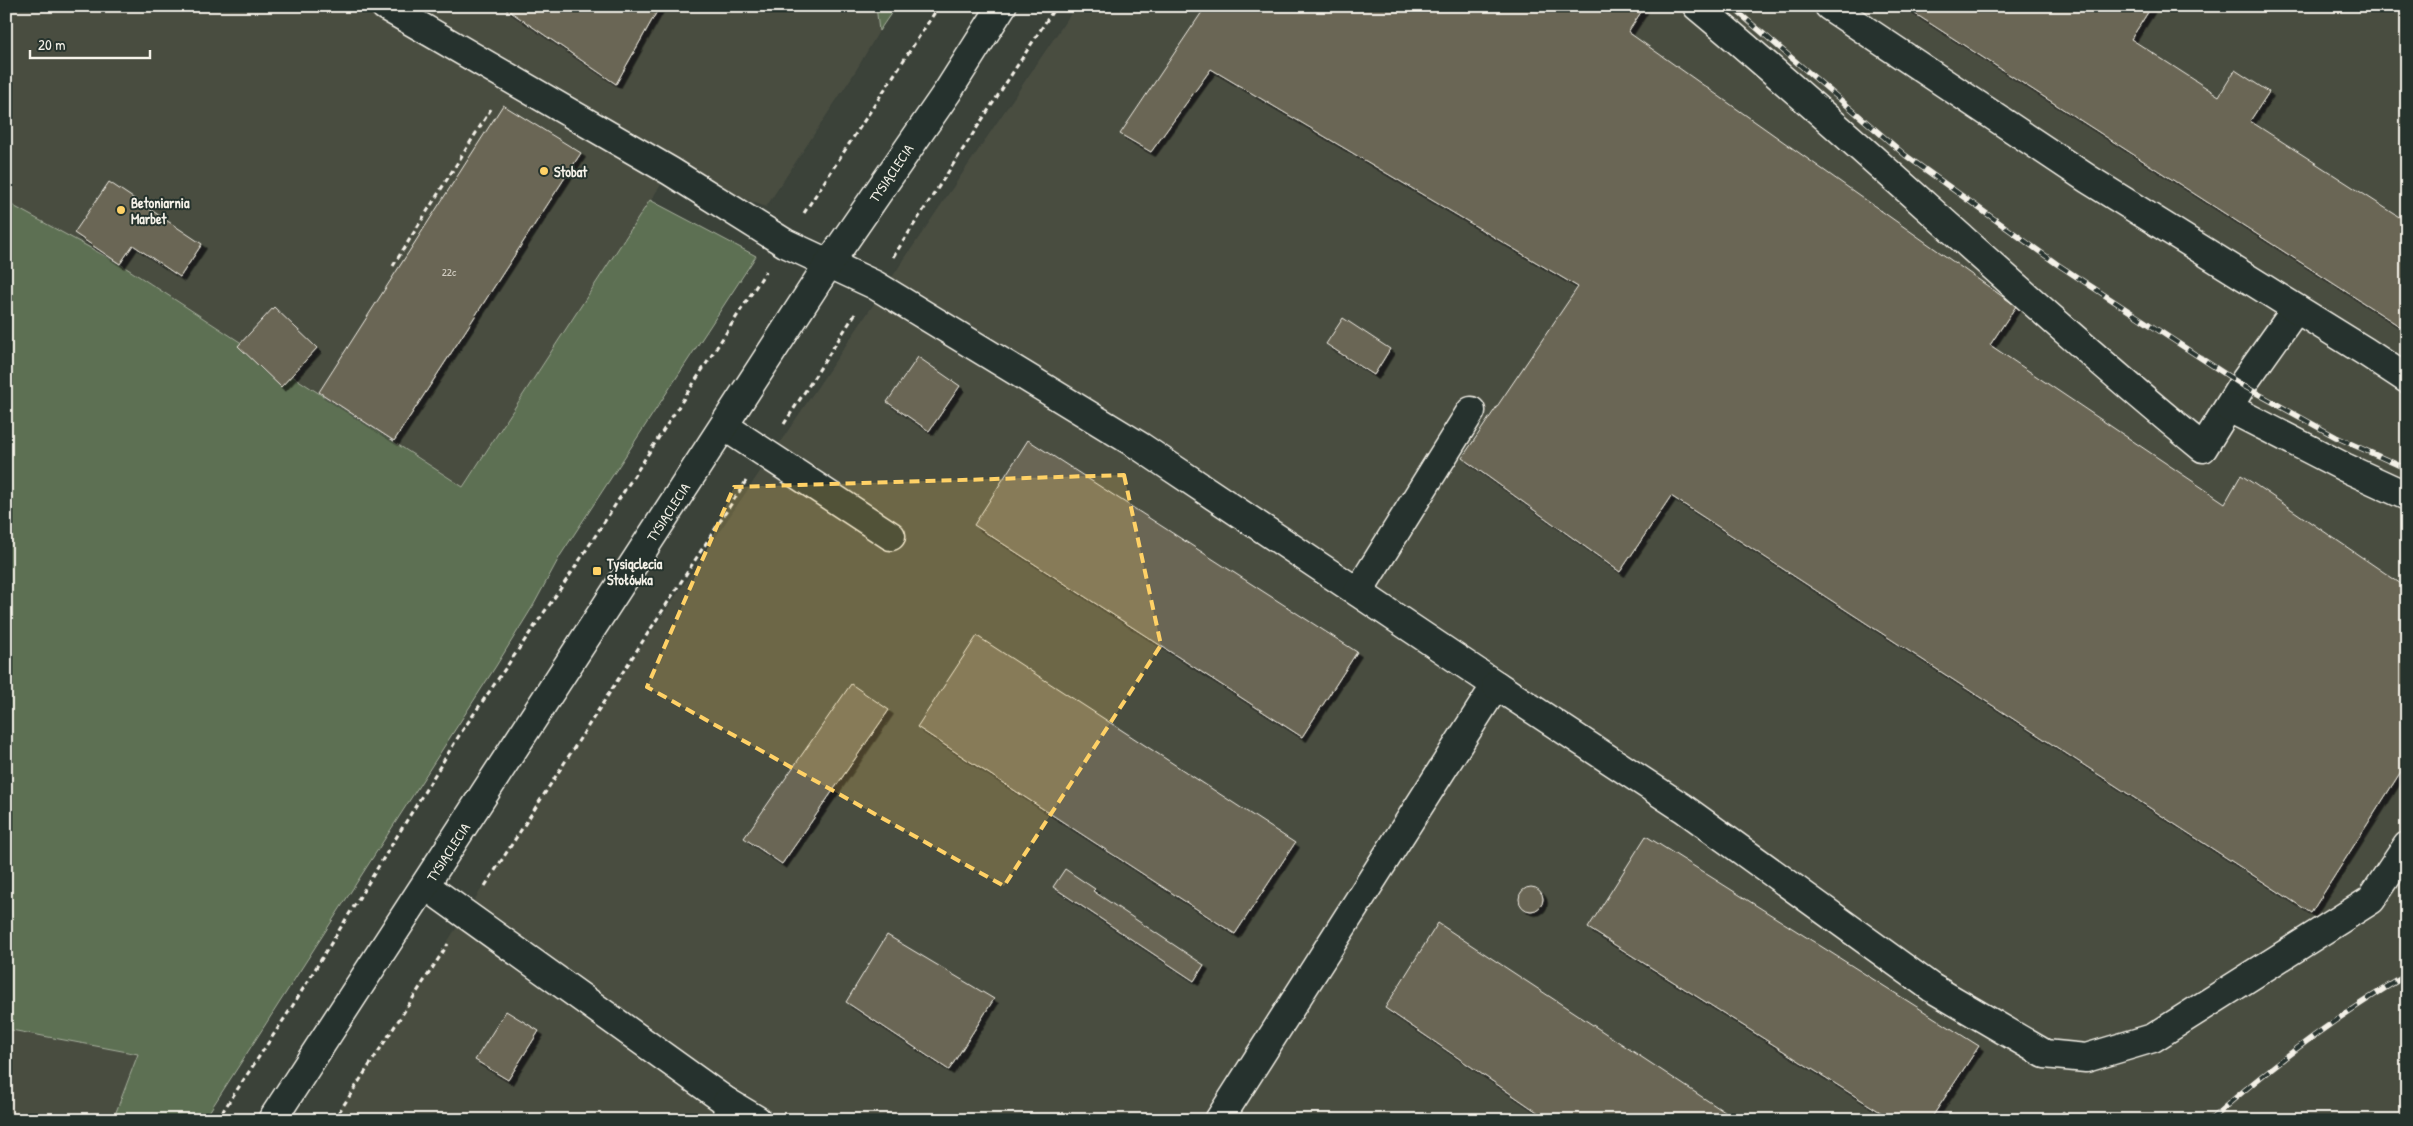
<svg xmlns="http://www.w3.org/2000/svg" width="2413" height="1126" font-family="'Patrick Hand',sans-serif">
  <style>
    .built { fill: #494d41 }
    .green { fill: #5d7053; stroke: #a8b09e }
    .building { fill: #6b6654; stroke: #f4f1e8; filter: url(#shadow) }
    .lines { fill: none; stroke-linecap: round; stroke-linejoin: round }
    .minor-casing { stroke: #f4f1e8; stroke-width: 31 }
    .path { stroke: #f4f1e8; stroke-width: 3; stroke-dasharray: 5 4; stroke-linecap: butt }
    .minor { stroke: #26332d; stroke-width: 28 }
    .rail-casing { stroke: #f4f1e8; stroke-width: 5.5 }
    .rail { stroke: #26332d; stroke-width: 4; stroke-dasharray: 11; stroke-linecap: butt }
    .marked { fill: #ffd166; fill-opacity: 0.2; stroke: #ffd166; stroke-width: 4; stroke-dasharray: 10 6; stroke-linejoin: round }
    .poi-dot { fill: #ffd166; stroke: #26332d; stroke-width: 2 }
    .labels { text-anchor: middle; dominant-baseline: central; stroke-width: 4; stroke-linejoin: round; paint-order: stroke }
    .number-label { font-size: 11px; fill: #d2cec3 }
    .poi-label { font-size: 14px; font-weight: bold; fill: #f4f1e8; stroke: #26332d; text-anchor: start }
    .street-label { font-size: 14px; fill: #f4f1e8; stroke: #26332d }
  </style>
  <defs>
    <filter id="shadow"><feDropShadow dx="4.5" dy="4.5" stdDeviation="0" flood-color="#0009"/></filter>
  </defs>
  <rect width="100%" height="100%" fill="#3b4239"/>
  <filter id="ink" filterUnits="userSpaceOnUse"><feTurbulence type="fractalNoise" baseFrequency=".02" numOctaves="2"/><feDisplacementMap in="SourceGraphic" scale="10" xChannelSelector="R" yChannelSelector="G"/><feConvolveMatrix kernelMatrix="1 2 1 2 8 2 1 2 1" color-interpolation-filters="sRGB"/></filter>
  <g filter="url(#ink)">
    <g class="built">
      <polygon points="6,6 876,6 879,31 855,72 766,207 670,171 463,487 120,264 6,205"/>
      <polygon points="1076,6 2407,6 2407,1120 332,1120 578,740"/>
      <polygon points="6,1029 138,1054 113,1120 6,1120"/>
    </g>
    <g class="green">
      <polygon points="876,6 896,6 879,31"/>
      <polygon points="650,200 756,256 560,556 533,606 496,666 204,1120 113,1120 138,1054 6,1029 6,202 120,264 463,487"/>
    </g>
    <g class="building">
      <polygon points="502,6 660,6 616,84"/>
      <polygon points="1206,6 1645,6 1628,32 2016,306 1990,345 2225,503 2241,475 2407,588 2407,762 2311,913 1671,496 1620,572 1462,458 1578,287 1211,69 1151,152 1120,134"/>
      <polygon points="1903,6 2152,6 2131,39 2219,96 2235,70 2269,92 2250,121 2407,222 2407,331"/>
      <polygon points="503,105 581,153 394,441 319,392"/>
      <polygon points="109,182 202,244 180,277 133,245 120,264 74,233"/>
      <polygon points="274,307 317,348 281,387 238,346"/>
      <polygon points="1343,318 1390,349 1374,375 1326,344"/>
      <polygon points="918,357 960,386 929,431 887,402"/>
      <polygon points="1028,440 1357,652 1302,737 974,525"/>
      <polygon points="977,636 1295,843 1235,934 917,727"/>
      <polygon points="851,684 889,710 782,864 744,838"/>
      <polygon points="1646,836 1979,1046 1930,1120 1893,1120 1588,928"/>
      <polygon points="1065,869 1095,889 1093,891 1204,965 1194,981 1053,887"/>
      <circle cx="1531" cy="899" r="12"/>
      <polygon points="1438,923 1737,1120 1549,1120 1385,1008"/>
      <polygon points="887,935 994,999 949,1070 846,1002"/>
      <polygon points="506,1011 539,1031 508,1080 475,1060"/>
      <polygon points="2063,1111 2075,1120 2056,1120"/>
    </g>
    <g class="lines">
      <defs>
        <g id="minor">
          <polyline points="385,6 670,171 785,243 875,285 1141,447 1496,685 1219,1120"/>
          <path d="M1697,6C1869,149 2030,306 2203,448L2242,385L2296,309"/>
          <polyline points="1829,6 2088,179 2366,352 2407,379"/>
          <polyline points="2229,408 2344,467 2407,496"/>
          <polyline points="724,426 891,536"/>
          <polyline points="1358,592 1471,411"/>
          <polyline points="1496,685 1683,808 1932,988 2045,1054 2086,1058 2153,1038 2371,900 2407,846"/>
          <polyline points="426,886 727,1102 728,1120"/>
          <polyline points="727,1102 757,1120"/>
          <polyline points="272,1120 830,262 948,91 1002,6"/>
        </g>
      </defs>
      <use href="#minor" class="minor-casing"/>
      <g class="path">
        <polyline points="804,213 939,6"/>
        <polyline points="893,257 1056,6"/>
        <polyline points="393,266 491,109"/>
        <polyline points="784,424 855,314"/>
        <polyline points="485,886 746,481"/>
        <polyline points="217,1120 290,1010 460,734 572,572 766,271"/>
        <polyline points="334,1120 448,944"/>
      </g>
      <use href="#minor" class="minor"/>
      <defs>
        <g id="rail">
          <polyline points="1731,6 1905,155 2057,264 2242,385 2336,437 2407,469"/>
          <path d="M2210,1120C2272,1065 2336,1016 2407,975"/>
        </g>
      </defs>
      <use href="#rail" class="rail-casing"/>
      <use href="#rail" class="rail"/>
    </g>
  </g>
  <path class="marked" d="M1124,475L1161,645L1004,886L647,687L734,487Z"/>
  <g class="poi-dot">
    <circle cx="544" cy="171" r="5"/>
    <circle cx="121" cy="210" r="5"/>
    <rect x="592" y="566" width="10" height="10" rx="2.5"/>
  </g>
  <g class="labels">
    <g class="number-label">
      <text x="449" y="272">22c</text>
    </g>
    <g class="poi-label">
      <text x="554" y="171">Stobat</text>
      <text x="131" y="202">Betoniarnia<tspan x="131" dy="16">Marbet</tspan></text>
      <text x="607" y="563">Tysiąclecia<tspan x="607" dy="16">Stołówka</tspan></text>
    </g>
    <g class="street-label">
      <text transform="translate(891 173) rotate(-56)">TYSIĄCLECIA</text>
      <text transform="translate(668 512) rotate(-57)">TYSIĄCLECIA</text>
      <text transform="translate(448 852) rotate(-57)">TYSIĄCLECIA</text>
    </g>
  </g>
  <rect width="2413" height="1126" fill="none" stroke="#26332d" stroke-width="25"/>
  <rect x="12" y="12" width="2388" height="1101" fill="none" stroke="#f4f1e8" stroke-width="2" filter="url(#ink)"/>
  <path d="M30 50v8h120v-8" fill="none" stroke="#f4f1e8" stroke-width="2.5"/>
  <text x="38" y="50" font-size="15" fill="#f4f1e8" stroke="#26332d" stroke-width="4" paint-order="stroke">20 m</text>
</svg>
